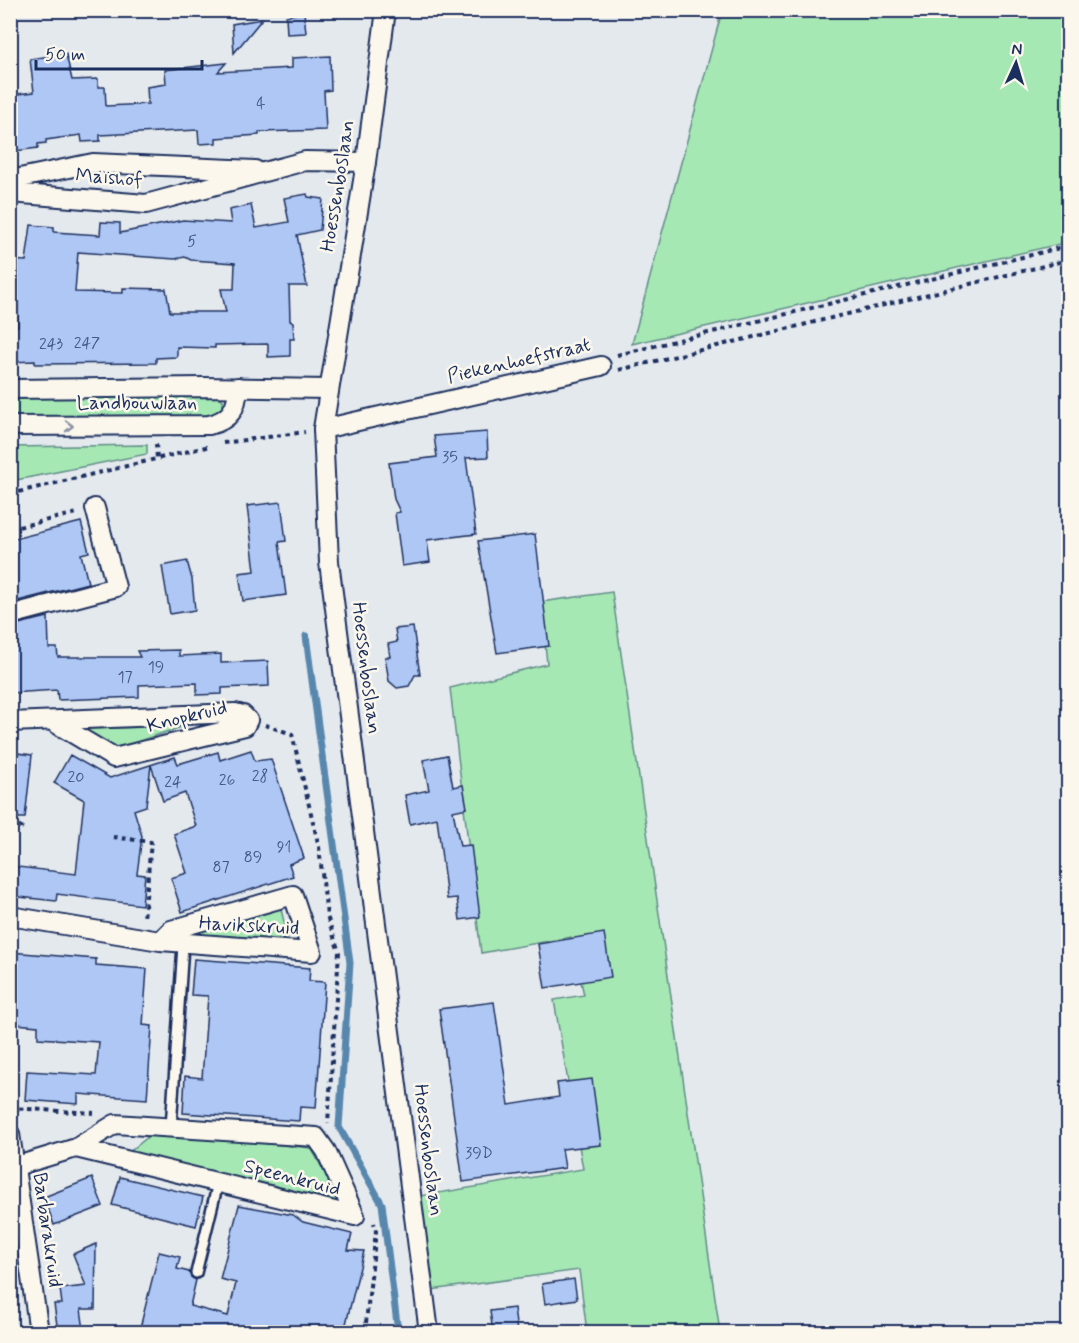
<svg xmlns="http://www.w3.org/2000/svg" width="1079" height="1343" font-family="Mynerve,sans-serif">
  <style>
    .green { fill: #a6e8b3; stroke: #608c88; stroke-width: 1.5 }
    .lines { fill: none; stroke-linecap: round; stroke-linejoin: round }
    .stream { stroke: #5987ae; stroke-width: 7 }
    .building { fill: #aec7f4; stroke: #1b2f5e; stroke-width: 1.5; fill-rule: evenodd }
    .service-casing { stroke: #1b2f5e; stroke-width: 14 }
    .minor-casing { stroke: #1b2f5e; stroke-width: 22 }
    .path { stroke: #1b2f5e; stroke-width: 4; stroke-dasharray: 4.5 4.5; stroke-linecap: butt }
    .service { stroke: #fbf7ec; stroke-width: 9 }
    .minor { stroke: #fbf7ec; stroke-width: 18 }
    .oneway { stroke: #8b93a5 }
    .labels { text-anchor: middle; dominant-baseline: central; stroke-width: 5; stroke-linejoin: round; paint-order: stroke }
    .number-label { font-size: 16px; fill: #405584 }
    .street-label { font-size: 20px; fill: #1b2f5e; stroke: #fbf7ec }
  </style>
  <rect width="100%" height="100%" fill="#e4e9ee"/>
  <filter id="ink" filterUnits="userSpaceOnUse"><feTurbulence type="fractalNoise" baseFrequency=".0167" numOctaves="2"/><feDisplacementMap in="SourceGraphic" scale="12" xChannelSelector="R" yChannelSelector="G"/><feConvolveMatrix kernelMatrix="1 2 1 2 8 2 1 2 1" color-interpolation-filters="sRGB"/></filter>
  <g filter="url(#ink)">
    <g class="green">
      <polygon points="722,11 1068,11 1068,242 632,344"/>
      <polygon points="216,395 223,400 223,412 207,420 11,418 11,396"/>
      <polygon points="147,445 147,454 11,481 11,447"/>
      <polygon points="612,592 720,1332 587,1332 579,1270 431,1290 420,1196 583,1169 554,1000 584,995 571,937 481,953 450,688 547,664 541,602"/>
      <polygon points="185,726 114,749 82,729"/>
      <polygon points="280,905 289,943 185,936"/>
      <polygon points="154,1132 311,1148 338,1197 335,1205 127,1154"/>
    </g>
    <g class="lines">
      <polyline class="stream" points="306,636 350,963 339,1127 382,1204 398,1332"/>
    </g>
    <g class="building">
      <polygon points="304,12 306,33 287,34 286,16"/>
      <polygon points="262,19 234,53 232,24"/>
      <polygon points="66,54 72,80 98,79 98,87 105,87 106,106 148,104 147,87 166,84 165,70 226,63 218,72 292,68 292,58 330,56 331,90 324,91 326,130 259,132 259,135 216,138 216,143 199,144 198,130 100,135 100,141 82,142 81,135 46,140 46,143 38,144 38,148 15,151 15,147 10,147 10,124 14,123 10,95 34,92 30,59"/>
      <path d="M307,194L308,197L323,199L320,230L297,235L307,286H289L290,321L293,322L294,339H290V356L268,357V344L215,345V348L177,347V357L156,358V363L35,364V361L10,362V326H18L17,289H10V260L26,261L31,225L54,227V232L100,235L101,222L120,223V233L183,220L231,223L229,210L251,205L256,228L289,222L284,198ZM78,252L175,259L185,257L191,260L235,263L234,289H221L226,312H170L166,289L123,288V293L75,292Z"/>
      <polygon points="487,432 488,457 466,458 476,534 427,540 430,562 402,566 395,513 400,512 394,499 389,463 437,457 434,436"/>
      <polygon points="281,502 286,541 279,542 286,595 243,601 239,573 255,571 247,506"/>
      <polygon points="81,522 89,552 81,554 88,583 10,603 10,540"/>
      <polygon points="535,534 549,646 497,653 478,541"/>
      <polygon points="187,561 192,579 195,610 170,614 162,566"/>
      <polygon points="48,617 49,648 57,648 58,657 140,657 137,651 179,650 179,656 221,654 221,663 268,661 269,686 222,688 222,694 197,695 197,683 139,685 139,697 58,700 57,690 10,693 10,626"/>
      <polygon points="413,627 420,675 415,675 409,686 397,688 389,681 385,657 390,657 388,644 397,642 395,629"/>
      <polygon points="251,750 255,761 271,759 304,858 289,864 293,876 182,912 171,878 187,873 174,834 196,826 185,793 163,801 151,765 146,806 134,810 142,836 137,874 145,875 142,905 57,894 56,901 10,896 10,866 76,874 84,800 54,783 70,755 110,778 175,757 178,764 218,752 220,760"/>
      <polygon points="10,752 32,755 25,818 16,818 10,778"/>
      <polygon points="447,755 453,787 463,785 467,808 453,811 460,846 471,845 480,917 460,920 457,898 447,899 437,818 410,824 405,795 429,790 423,760"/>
      <polygon points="604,933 611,977 545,988 538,944"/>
      <polygon points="10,952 96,959 96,965 147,969 143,1025 152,1026 147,1099 78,1094 78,1104 25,1100 27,1071 96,1075 99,1042 38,1038 38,1026 16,1024 10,995"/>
      <polygon points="194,959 310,968 309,981 325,982 316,1108 300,1107 299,1121 183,1113 185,1076 202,1078 208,996 191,995"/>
      <polygon points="494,1002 509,1105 559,1097 557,1083 592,1079 601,1145 562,1149 565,1168 463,1182 439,1009"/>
      <polygon points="120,1177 203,1197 196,1226 112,1205"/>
      <polygon points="92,1178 103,1206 54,1225 44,1197"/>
      <polygon points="239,1205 293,1215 303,1222 352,1234 348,1250 364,1251 344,1332 139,1332 159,1252 180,1257 177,1269 189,1272 191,1277 196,1280 190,1306 228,1316 236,1283 220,1279"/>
      <polygon points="96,1244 95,1309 81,1309 84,1330 58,1332 54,1304 62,1304 60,1289 86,1286 73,1254"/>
      <polygon points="574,1279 577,1299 545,1304 542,1284"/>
      <polygon points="514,1308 517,1332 493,1332 490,1311"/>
    </g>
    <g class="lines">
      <defs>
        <g id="service">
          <polyline points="171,1128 183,945"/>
          <polyline points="196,1273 218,1183"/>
        </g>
        <g id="minor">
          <polyline points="386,10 366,162 323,429 329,562 429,1332"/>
          <polyline points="10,180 93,163 255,170"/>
          <polyline points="10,193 146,204 305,161 366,162"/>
          <polyline points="10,389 204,387 329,389"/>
          <path d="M10,426L209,425C230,420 237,409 238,387"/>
          <polyline points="323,429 601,366"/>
          <polyline points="10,615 116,587 95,508"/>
          <polyline points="10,722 235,713 243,715 248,720 245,726 114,758 52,721"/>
          <polyline points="10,916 160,941 312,952 293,895 171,930 160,941"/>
          <polyline points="10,1134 39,1332"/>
          <polyline points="10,1168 76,1148 115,1124 316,1137 326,1151 355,1216 76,1148"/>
        </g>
      </defs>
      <use href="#service" class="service-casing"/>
      <use href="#minor" class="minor-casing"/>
      <g class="path">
        <polyline points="617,355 1068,246"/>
        <polyline points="619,370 1068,260"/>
        <polyline points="223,443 305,432"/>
        <polyline points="156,444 157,459"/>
        <polyline points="10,494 210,446"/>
        <polyline points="10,529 77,513"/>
        <polyline points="265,725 292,734 319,847 327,916 339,952 328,1123"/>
        <polyline points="10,825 26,828"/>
        <polyline points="113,837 151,842 144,919"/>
        <polyline points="10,1108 94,1113"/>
        <polyline points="10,1324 12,1332"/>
        <polyline points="365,1332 376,1231 374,1223"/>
      </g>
      <use href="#service" class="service"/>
      <use href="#minor" class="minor"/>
    </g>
    <defs><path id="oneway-chevron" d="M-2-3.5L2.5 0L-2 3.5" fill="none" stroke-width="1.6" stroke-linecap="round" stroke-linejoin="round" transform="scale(1.5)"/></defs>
    <use class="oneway" href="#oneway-chevron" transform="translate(69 426)"/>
  </g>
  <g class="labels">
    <g class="number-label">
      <text x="261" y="103">4</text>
      <text x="192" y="241">5</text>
      <text x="87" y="343">247</text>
      <text x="51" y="344">243</text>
      <text x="450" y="457">35</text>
      <text x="156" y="667">19</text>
      <text x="125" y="677">17</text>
      <text x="260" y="776">28</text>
      <text x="76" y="777">20</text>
      <text x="227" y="780">26</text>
      <text x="173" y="782">24</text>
      <text x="284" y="847">91</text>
      <text x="253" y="857">89</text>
      <text x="221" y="867">87</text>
      <text x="479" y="1153">39D</text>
    </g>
    <g class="street-label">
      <text transform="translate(109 178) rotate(4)">Maïshof</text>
      <text transform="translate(338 186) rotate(-81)">Hoessenboslaan</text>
      <text transform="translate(519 361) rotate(-13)">Piekenhoefstraat</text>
      <text x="137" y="403">Landbouwlaan</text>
      <text transform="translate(366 668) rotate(83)">Hoessenboslaan</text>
      <text transform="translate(187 717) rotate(-14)">Knopkruid</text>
      <text transform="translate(249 926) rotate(3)">Havikskruid</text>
      <text transform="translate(428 1150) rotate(83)">Hoessenboslaan</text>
      <text transform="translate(292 1178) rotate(14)">Speenkruid</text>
      <text transform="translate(47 1230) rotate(82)">Barbarakruid</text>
    </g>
  </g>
  <rect width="1079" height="1343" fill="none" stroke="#fbf7ec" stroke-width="36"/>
  <rect x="18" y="18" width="1043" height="1307" fill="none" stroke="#1b2f5e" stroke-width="2" filter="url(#ink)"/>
  <g transform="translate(1016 63) rotate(4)" stroke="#fbf7ec" stroke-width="4.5" paint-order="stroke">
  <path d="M0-4.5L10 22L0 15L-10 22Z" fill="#1b2f5e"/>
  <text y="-9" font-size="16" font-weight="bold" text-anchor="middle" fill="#1b2f5e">N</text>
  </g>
  <path d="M36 60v9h166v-9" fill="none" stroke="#1b2f5e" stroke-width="3"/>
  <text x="45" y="60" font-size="18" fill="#1b2f5e" stroke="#fbf7ec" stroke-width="4.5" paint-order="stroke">50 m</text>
</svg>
